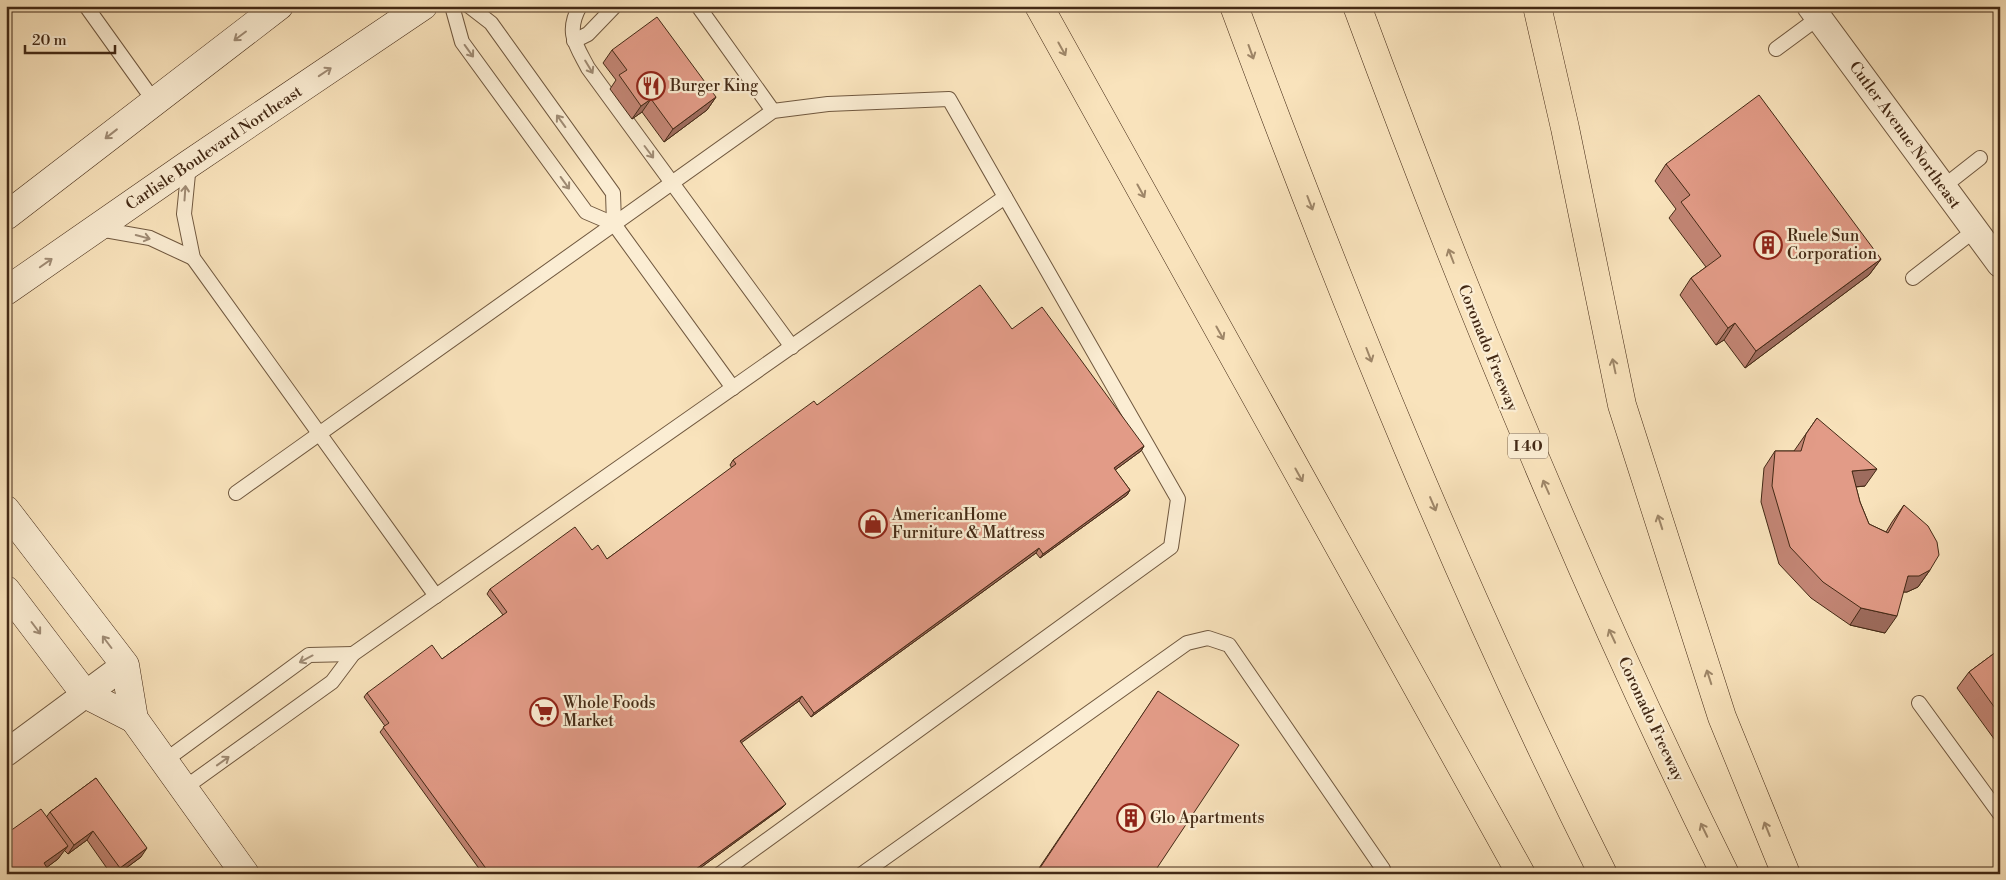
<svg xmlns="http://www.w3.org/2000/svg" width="2006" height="880" font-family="'Libre Bodoni',serif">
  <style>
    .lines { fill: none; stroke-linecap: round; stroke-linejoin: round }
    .lane-casing { stroke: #70583f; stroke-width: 16 }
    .street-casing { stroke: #70583f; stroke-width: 28 }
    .secondary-casing { stroke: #432915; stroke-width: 29 }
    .highway-casing { stroke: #432915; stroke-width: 29 }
    .lane { stroke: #fbedd3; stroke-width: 14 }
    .street { stroke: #fbedd3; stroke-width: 26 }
    .secondary { stroke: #fbedd3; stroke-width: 28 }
    .highway { stroke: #f9e3bc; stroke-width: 28 }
    .wall { fill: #c28574; stroke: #432915 }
    .shaded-wall { fill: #9e6c5e; stroke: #432915 }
    .building { fill: #e29b87; stroke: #432915 }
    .oneway { stroke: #9f8b74 }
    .oneway2 { stroke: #9e8668 }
    .labels { text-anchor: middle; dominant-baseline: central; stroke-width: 4.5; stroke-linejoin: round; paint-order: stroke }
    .shield { fill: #fbedd3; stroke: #7a644e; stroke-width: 1 }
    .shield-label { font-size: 15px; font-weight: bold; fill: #432915 }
    .poi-label { font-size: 16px; fill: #432915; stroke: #fbedd3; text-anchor: start }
    .street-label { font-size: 16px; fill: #432915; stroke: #fbedd3 }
  </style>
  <rect width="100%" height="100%" fill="#f9e3bc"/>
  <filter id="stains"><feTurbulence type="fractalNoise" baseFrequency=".004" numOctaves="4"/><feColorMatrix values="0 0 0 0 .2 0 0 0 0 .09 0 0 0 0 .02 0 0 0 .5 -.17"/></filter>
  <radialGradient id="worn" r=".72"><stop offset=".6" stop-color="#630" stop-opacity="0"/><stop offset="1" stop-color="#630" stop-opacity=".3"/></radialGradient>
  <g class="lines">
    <defs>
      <g id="lane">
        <polyline points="86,6 154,101"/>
        <polyline points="452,6 462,42 586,212 614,224 733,388"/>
        <polyline points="469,6 491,23 613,193 614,224"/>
        <path d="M580,6C565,32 576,45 588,68L792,347"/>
        <polyline points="698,6 773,111"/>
        <polyline points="574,41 588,34 615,6"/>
        <polyline points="1776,49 1818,18"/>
        <polyline points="189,164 184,214 193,258 436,596"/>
        <polyline points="1943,187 1980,158"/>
        <polyline points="99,229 150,238 193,258"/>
        <polyline points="1913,278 1975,230"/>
        <polyline points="236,493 773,111 828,104 949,99 1178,499 1171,547 720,874"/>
        <polyline points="1919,703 2000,814"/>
        <polyline points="163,762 309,655 353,654"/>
        <polyline points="183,789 332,682 353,654 1005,197"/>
        <polyline points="862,874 1187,643 1208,638 1229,645 1383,869 1383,874"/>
      </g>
      <g id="street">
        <polyline points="1810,6 2000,264"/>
        <polyline points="6,753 125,665"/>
      </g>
      <g id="secondary">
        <polyline points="6,216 279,6"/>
        <polyline points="6,291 189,164 423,6"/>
        <polyline points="6,510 125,665 134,719 245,874"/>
        <polyline points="6,590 85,694 134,719"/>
      </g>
      <g id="highway">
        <polyline points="1039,6 1521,874"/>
        <path d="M1234,6C1343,300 1462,593 1603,874"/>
        <path d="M1357,6C1466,301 1585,592 1725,874"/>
        <polyline points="1537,6 1565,128 1622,405 1722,717 1786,874"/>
      </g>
    </defs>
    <use href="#lane" class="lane-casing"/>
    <use href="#street" class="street-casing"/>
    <use href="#secondary" class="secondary-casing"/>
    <use href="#highway" class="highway-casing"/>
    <use href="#lane" class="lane"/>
    <use href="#street" class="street"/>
    <use href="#secondary" class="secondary"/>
    <use href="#highway" class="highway"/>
  </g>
  <g class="wall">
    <polygon points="1959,6 1969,6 1963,11"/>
    <polygon points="612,50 716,97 707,110 664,142 642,112 632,119 610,89 616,80 603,63"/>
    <polygon points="1666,164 1881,259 1869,275 1745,368 1724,340 1716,345 1680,295 1691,278 1706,267 1669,218 1676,209 1655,181"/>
    <polygon points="1012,329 1144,446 1141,451 1115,470 1130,490 1127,495 1040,558 1036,553 811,717 799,701 741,742 782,808 692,874 483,874 380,732 385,726 364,697 367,693 442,659 503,615 487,594 490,589 592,550 607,559 732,468 730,465 733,460 817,405"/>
    <polygon points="1817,418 1865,486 1856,487 1860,502 1869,524 1886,532 1892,522 1904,505 1930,570 1918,587 1907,592 1903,592 1885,633 1850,625 1811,598 1779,564 1761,502 1764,468 1775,451 1794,451"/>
    <polygon points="2000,649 2000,747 1957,688 1969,672"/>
    <polygon points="1158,691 1153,874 1035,874 1147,708"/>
    <polygon points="96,778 141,857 118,874 111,874 87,840 68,854 64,850 58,859 47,867 6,874 50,812"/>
  </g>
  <g class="shaded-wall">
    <polygon points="1966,6 1969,6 1963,11"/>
    <polygon points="716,97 707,110 664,142 673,129"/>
    <polygon points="651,99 642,112 632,119 641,106"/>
    <polygon points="1881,259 1869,275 1745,368 1756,351"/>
    <polygon points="1735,323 1724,340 1716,345 1728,328"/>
    <polygon points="1144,446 1141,451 1111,473 1114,468"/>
    <polygon points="1877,469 1865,486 1840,488 1852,471"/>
    <polygon points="1130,490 1127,495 1040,558 1043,554"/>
    <polygon points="1039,548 1036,553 811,717 814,713"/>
    <polygon points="1930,570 1918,587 1907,592 1896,592 1908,576"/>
    <polygon points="1861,608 1897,616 1885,633 1850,625"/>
    <polygon points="802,696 799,701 737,746 740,741"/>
    <polygon points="786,804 782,808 692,874 689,874"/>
    <polygon points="93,831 87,840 68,854 74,845"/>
    <polygon points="68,846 58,859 38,874 44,863"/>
    <polygon points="147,848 141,857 118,874 116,874 120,868"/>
  </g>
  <g class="building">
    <polygon points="657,17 716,97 673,129 651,99 641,106 619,75 627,70 612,50"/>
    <polygon points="1759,95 1881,259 1756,351 1735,323 1728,328 1691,278 1721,256 1681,202 1690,195 1666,164"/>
    <polygon points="980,285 1012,329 1042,307 1144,446 1114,468 1130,490 1043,554 1039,548 814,713 802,696 740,741 786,804 689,874 662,874 659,870 654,874 490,874 383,727 389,723 367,693 432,645 442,659 507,612 490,589 575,527 592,550 598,545 607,559 736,464 733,460 814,401 817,405"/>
    <polygon points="1817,418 1877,469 1852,471 1860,502 1869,524 1888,533 1904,505 1928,526 1937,542 1939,555 1930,570 1919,576 1908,576 1897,616 1861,608 1823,582 1790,547 1772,486 1775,451 1801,451 1806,434"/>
    <polygon points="2000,649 2000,715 1969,672"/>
    <polygon points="6,650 12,657 6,661"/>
    <polygon points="1158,691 1239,745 1153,874 1036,874"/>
    <polygon points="96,778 147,848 120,868 93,831 74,845 50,812"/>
    <polygon points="41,809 68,846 44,863 51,874 6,874 6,834"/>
  </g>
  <defs><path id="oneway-shaft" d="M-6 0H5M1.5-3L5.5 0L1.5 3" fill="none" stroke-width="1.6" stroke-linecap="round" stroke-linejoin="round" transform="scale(1.25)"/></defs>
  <g class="oneway">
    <use href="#oneway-shaft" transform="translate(240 36) rotate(143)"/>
    <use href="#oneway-shaft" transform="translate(469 51) rotate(54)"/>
    <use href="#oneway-shaft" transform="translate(589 67) rotate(59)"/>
    <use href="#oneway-shaft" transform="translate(325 72) rotate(-34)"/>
    <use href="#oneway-shaft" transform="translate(561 121) rotate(-126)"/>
    <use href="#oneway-shaft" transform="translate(111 134) rotate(142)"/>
    <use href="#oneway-shaft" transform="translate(649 152) rotate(53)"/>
    <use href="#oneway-shaft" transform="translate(565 183) rotate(54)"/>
    <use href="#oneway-shaft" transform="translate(185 193) rotate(-86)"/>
    <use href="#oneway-shaft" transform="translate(143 237) rotate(15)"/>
    <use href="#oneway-shaft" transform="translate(46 263) rotate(-35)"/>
    <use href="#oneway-shaft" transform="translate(36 628) rotate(53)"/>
    <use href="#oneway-shaft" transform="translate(107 642) rotate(-127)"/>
    <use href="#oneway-shaft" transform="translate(306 659) rotate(152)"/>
    <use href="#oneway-shaft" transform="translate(223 761) rotate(-36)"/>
  </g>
  <g class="oneway2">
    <use href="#oneway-shaft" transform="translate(1062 49) rotate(61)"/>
    <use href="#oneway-shaft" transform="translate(1251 52) rotate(70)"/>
    <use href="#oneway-shaft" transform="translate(1141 191) rotate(61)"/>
    <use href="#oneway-shaft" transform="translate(1310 203) rotate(69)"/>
    <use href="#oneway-shaft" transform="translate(1451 256) rotate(-111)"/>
    <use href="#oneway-shaft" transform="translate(1220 333) rotate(61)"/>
    <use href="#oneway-shaft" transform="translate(1369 355) rotate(69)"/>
    <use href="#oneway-shaft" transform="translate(1614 366) rotate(-102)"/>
    <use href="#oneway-shaft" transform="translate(1299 475) rotate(61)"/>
    <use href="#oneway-shaft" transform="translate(1546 487) rotate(-114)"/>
    <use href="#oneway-shaft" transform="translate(1433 504) rotate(67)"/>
    <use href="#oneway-shaft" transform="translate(1660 522) rotate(-108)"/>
    <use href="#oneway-shaft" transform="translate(1612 636) rotate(-115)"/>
    <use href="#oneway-shaft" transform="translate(1709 677) rotate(-108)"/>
    <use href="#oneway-shaft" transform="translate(1767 829) rotate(-112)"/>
    <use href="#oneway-shaft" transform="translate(1704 830) rotate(-116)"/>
  </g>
  <defs>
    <symbol id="restaurant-ring" viewBox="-11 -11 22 22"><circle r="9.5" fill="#fbedd3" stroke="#8f2418" stroke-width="1.5"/><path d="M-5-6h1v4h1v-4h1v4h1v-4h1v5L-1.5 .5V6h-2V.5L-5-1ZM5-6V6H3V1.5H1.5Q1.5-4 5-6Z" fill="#8f2418"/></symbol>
    <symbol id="building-ring" viewBox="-11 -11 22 22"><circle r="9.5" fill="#fbedd3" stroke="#8f2418" stroke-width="1.5"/><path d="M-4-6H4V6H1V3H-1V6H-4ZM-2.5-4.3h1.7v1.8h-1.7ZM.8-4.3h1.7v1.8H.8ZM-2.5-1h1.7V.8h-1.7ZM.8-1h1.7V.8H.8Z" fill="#8f2418"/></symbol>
    <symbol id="shop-ring" viewBox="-11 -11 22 22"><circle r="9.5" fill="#fbedd3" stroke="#8f2418" stroke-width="1.5"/><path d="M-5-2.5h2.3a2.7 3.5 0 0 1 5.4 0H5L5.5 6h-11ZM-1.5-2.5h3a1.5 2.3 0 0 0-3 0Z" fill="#8f2418"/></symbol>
    <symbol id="supermarket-ring" viewBox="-11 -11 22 22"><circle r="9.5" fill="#fbedd3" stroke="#8f2418" stroke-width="1.5"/><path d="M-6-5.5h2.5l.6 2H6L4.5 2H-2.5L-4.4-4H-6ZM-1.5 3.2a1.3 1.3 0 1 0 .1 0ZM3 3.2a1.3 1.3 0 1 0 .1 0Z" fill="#8f2418"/></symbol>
  </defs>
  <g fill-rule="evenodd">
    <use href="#restaurant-ring" x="635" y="70" width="32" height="32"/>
    <use href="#building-ring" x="1752" y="229" width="32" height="32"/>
    <use href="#shop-ring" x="857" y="508" width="32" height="32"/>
    <use href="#supermarket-ring" x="528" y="696" width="32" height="32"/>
    <use href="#building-ring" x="1115" y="802" width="32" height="32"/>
  </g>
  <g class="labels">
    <rect class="shield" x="1508" y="433.5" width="40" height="25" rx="4"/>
    <g class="shield-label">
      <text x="1528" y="446">I 40</text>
    </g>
    <g class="poi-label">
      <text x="670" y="86">Burger King</text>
      <text x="1787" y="236">Ruele Sun<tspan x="1787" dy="18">Corporation</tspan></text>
      <text x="892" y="515">AmericanHome<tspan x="892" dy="18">Furniture &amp; Mattress</tspan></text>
      <text x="563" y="703">Whole Foods<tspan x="563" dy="18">Market</tspan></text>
      <text x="1150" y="818">Glo Apartments</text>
    </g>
    <g class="street-label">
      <text transform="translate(1905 135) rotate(54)">Cutler Avenue Northeast</text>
      <text transform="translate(214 148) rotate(-34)">Carlisle Boulevard Northeast</text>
      <text transform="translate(1488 348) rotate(68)">Coronado Freeway</text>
      <text transform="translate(1651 719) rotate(65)">Coronado Freeway</text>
    </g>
  </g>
  <rect width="2006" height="880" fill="none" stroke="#f9e3bc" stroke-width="25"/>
  <rect x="8" y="8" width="1991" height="865" fill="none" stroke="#432915" stroke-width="2.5"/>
  <rect x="12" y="12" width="1981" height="855" fill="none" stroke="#432915"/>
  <path d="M25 45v8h90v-8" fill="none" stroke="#432915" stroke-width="2.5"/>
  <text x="32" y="45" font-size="15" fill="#432915" stroke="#fbedd3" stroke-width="4" paint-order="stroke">20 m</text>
  <rect width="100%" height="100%" filter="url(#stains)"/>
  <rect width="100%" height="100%" fill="url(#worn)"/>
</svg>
